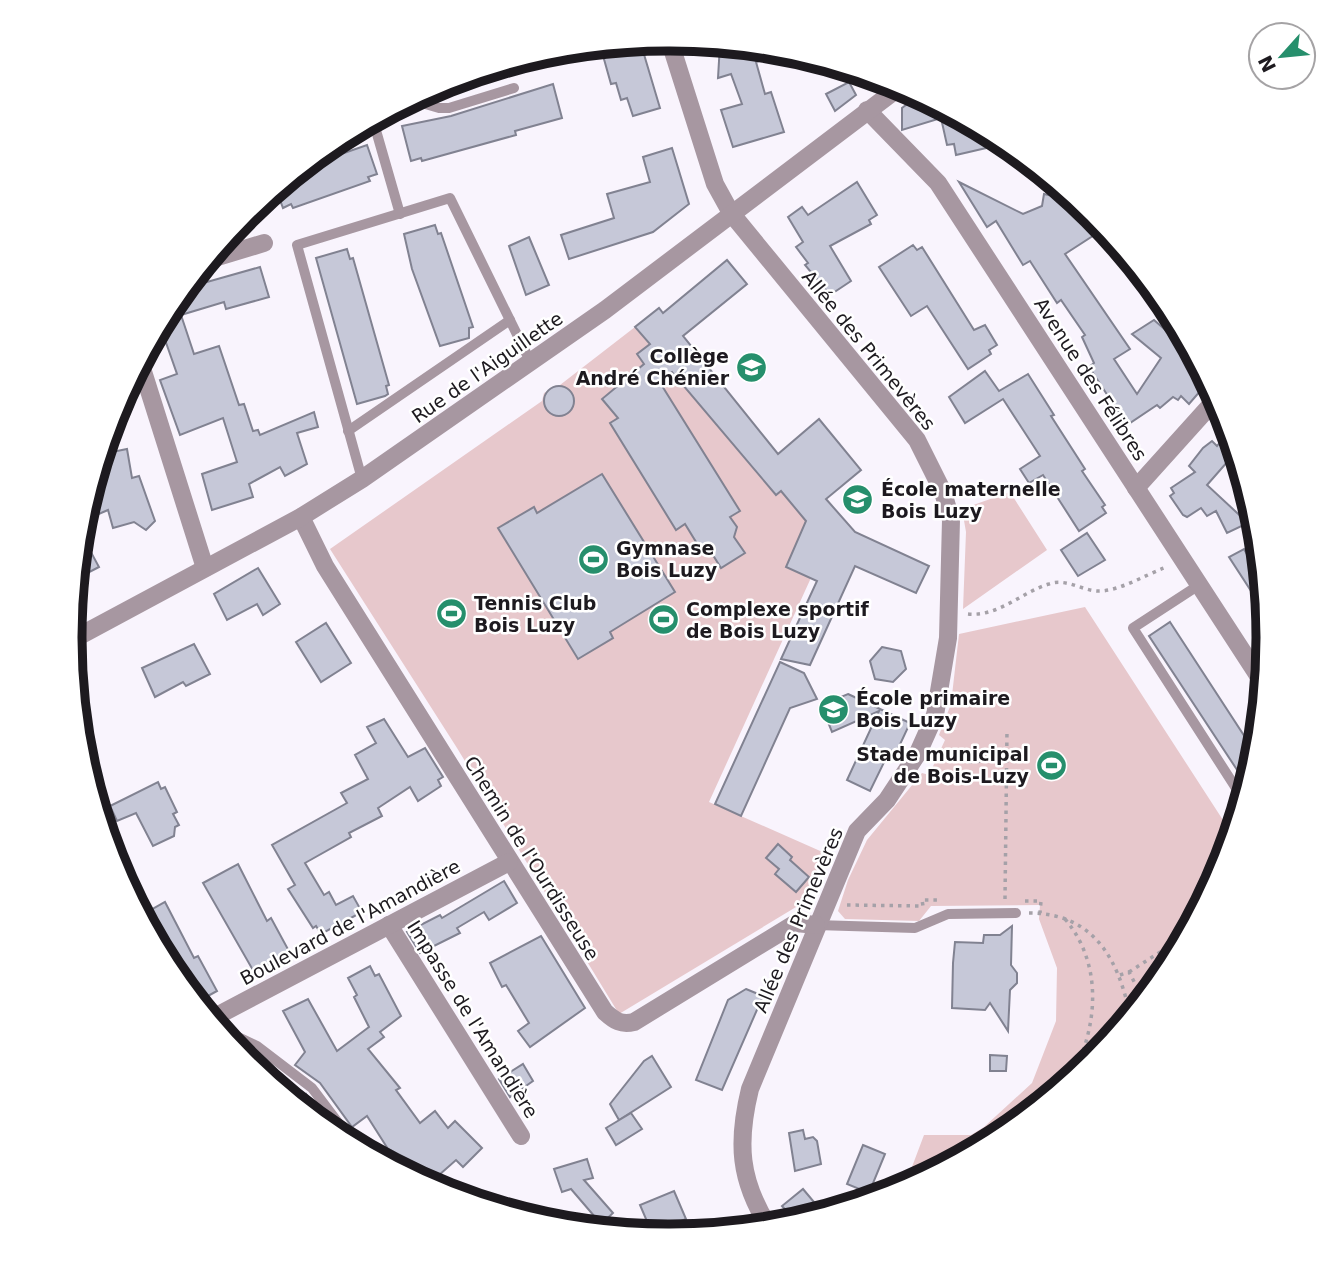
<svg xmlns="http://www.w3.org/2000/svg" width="1338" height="1275" font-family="'DejaVu Sans',sans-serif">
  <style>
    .green { fill: #e7c8cc }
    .building { fill: #c6c8d8; stroke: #818291; stroke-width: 2 }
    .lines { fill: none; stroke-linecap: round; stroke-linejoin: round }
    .path { stroke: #a5a1a8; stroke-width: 3.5; stroke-dasharray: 3.5 5; stroke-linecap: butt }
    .lane { stroke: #a797a1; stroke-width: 10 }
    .street { stroke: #a797a1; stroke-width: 18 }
    .labels { text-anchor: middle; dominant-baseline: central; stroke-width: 5; stroke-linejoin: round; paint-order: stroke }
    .street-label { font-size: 19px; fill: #1d1a1f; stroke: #fff }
    .poi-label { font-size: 19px; font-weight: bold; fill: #1d1a1f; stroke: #fff; text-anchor: start }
    .rim { fill: none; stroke: #1d1a1f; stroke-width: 9 }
  </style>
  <rect width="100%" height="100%" fill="#f9f4fd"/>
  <g class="green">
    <polygon points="635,327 775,495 781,491 831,551 820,558 709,802 827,854 811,898 619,1014 457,748 330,549 542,401 544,393 560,385"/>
    <polygon points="1010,492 1047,550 963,609 966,532 962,509"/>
    <path d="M1085,607L1232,834C1195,956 1105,1060 1003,1134C974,1156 936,1170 904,1188L924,1135H971L984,1127L1032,1083L1056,1021L1057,968L1039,919L1040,905L931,906L919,921L845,919L838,911L848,880L867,840L922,773L929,775L945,740L939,735L951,704L959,634Z"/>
  </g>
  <g class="building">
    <polygon points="640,41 660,108 633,116 627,98 621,100 616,83 611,84 600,45"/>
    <polygon points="720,44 790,51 756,62 765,94 771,92 784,132 733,147 721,110 742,104 731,74 718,78"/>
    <polygon points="849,82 856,95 835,111 826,94"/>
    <polygon points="553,84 562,118 515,131 516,135 422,161 421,158 411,161 402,126 451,116"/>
    <polygon points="919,95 992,134 995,146 956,155 954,144 947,145 941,118 902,130 902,108"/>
    <polygon points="367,145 377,174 368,177 370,181 293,208 291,204 283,208 276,189 301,168"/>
    <polygon points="672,148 689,204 653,232 569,259 561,235 614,218 607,194 650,182 643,157"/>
    <polygon points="857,182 877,215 869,220 871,224 830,246 851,281 830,295 805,265 808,263 796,247 803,242 788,217 802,207 808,215"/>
    <polygon points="959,182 1023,214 1042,206 1044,194 1053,196 1053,190 1063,190 1092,214 1091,226 1102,230 1065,254 1130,349 1114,359 1137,394 1161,358 1132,334 1154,320 1194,355 1208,382 1189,404 1181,396 1178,400 1173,397 1160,408 1157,405 1127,425 1089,367 1094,363 1082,337 1085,335 1061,300 1057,303 1030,261 1023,265 996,221 987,227"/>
    <polygon points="435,225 438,234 441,233 473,327 469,328 469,338 440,346 412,269 404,234"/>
    <polygon points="529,237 549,285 526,295 509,246"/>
    <polygon points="913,245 917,250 922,247 974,330 985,325 997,345 989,350 991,354 968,369 927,306 911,316 879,267"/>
    <polygon points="347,249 350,259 353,258 389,385 386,386 388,394 385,396 357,404 316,258"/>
    <polygon points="727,260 747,284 683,336 778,454 819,419 861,470 826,499 855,532 929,566 916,593 855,566 810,665 781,659 817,581 786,567 806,521 781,491 776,495 672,372 659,381 740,511 730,517 737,527 734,537 745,553 721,568 711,552 701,550 685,524 676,530 610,423 618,418 602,399 644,364 637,354 650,344 635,327 659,308 663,313"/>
    <polygon points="260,267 269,297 226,309 224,302 181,315 194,354 219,346 239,405 244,404 253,431 258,430 260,435 314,412 318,427 297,433 307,464 285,476 280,467 249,484 253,497 212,510 202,474 237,462 223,418 180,435 160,380 177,374 164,337 152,341 171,304 189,283 206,278 207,282"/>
    <polygon points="985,371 999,391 1028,374 1054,415 1051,416 1085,469 1082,471 1105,505 1102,507 1106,513 1079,531 1043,475 1029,483 1020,469 1040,456 1003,399 965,423 949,397"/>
    <circle cx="559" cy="401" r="15"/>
    <polygon points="1229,431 1236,452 1207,485 1248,523 1227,533 1216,511 1207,516 1201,508 1187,517 1183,515 1170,496 1174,493 1171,488 1195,472 1189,466 1203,448 1212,441 1217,446"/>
    <polygon points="127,449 132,478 139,476 155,521 146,530 134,522 113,528 108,510 92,517 87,503 89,496 98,495 94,478 102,454"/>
    <polygon points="602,474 675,592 610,632 613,638 578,659 498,528 534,507 537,513"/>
    <polygon points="80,532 99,567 76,579 77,568"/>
    <polygon points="1087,533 1105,560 1078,576 1061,550"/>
    <polygon points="1244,549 1254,567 1261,563 1266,614 1229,557"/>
    <polygon points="258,568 280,604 263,615 257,604 227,620 214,594"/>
    <polygon points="1170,622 1256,754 1247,785 1149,636"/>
    <polygon points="326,623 351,663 321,682 296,642"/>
    <polygon points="194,644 210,674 186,686 183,682 155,697 142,668"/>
    <polygon points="882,647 901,651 906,669 893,682 875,679 870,661"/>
    <polygon points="780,662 804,673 817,699 790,708 741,816 715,804"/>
    <polygon points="848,694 910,723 896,753 890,750 870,791 847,780 879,711 832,732 821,705"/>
    <polygon points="384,719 408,757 425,748 443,777 438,780 441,786 418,801 410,787 378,808 382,816 349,833 351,837 305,863 324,895 329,892 336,905 353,896 362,912 321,934 316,926 313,928 288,889 295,885 272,845 347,803 341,793 368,779 355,755 376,743 367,727"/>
    <polygon points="158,782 161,789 165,787 177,812 173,814 179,825 175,827 174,836 153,846 136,813 117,821 110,806"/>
    <polygon points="778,844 792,857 790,860 809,877 796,892 775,874 779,869 766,858"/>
    <polygon points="238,864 267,921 271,918 290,953 254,972 203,883"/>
    <polygon points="504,881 517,903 489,920 484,912 457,928 460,933 420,953 407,932 440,915 442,918"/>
    <polygon points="165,902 194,958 198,956 217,991 197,1002 171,970 142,915"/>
    <polygon points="1012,926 1011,965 1017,973 1017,983 1010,990 1008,1031 990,1003 985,1010 952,1008 953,963 955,942 983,943 984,935 1000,935"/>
    <polygon points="541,936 585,1008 530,1047 518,1031 529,1023 506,985 502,987 490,963"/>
    <polygon points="370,966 375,976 379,974 401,1016 380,1032 384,1037 368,1049 400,1088 396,1090 420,1123 435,1111 448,1128 455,1121 482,1148 463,1167 456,1160 439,1175 388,1149 367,1116 352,1127 320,1083 295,1065 305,1052 283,1011 308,999 337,1051 369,1027 354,997 357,995 348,978"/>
    <polygon points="746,989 763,996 722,1090 696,1080 728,1000"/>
    <polygon points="990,1055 1007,1056 1006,1071 990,1071"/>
    <polygon points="652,1056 671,1087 619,1120 610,1104 644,1061"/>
    <polygon points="523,1064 533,1081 510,1097 499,1079"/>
    <polygon points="306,1094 339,1137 295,1102"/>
    <polygon points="631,1113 642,1129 616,1145 606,1128"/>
    <polygon points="803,1130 805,1139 813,1137 817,1141 821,1164 795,1171 789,1133"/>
    <polygon points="863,1145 885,1154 869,1193 847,1184"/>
    <polygon points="587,1159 593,1178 584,1180 613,1213 601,1224 571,1189 562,1192 554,1169"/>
    <polygon points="803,1189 824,1214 796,1222 782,1206"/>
    <polygon points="674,1191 686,1219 652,1233 640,1205"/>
  </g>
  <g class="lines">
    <g class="path">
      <path d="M968,614C998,617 1022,592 1049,584C1066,578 1081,590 1097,591C1118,592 1145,575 1164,568"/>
      <polyline points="935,756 966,762 1006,760"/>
      <polyline points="1005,899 1007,730"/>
      <polyline points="1025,901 1041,901 1040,913"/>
      <polyline points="847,905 923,906 922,900 940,900"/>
      <path d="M1029,913C1094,913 1119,960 1130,1016"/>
      <path d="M1065,919C1104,965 1098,1029 1070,1080"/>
      <polyline points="1129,972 1185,936"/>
      <polyline points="1120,975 1129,972 1141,995 1153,988"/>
    </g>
    <g class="lane">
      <polyline points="390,111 422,103 439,108 449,108 514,88"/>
      <polyline points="378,117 375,127 400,214"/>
      <polyline points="348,431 510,320"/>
      <polyline points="362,479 297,245 450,198 530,361"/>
      <polyline points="1199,585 1133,628 1243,799"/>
      <polyline points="816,925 915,928 948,914 1016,913"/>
      <polyline points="217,1027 257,1046 312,1088 355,1145"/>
      <path d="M420,1180C438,1186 469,1188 481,1203"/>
      <polyline points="558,1219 585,1228"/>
    </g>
    <g class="street">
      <path d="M669,39L715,184L731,213L917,440L943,492L951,520L948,638L935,715L918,753L887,800L857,831L750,1089C737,1142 739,1180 769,1227"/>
      <polyline points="867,110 938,183 1263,683"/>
      <polyline points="208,260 264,243"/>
      <polyline points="140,362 205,568"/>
      <polyline points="1136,488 1217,398"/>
      <path d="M301,517L325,566L605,1012C615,1021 621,1025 634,1022L796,923L816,925"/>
      <polyline points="70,641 301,517 362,479 605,310 901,86"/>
      <polyline points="389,925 521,1136"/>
      <polyline points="211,1019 509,862"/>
    </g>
  </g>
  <defs>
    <symbol id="school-disc" viewBox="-11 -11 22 22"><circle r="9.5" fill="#268f6c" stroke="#fff"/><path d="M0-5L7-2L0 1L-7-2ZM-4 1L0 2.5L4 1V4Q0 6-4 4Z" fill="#fff"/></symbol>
    <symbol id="stadium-disc" viewBox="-11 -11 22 22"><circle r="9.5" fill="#268f6c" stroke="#fff"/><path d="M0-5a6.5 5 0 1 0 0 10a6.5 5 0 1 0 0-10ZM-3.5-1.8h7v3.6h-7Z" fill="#fff"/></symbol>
  </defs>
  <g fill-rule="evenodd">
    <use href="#school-disc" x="734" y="350" width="35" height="35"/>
    <use href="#school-disc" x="840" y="482" width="35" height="35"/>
    <use href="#stadium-disc" x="576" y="542" width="35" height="35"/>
    <use href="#stadium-disc" x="434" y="596" width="35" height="35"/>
    <use href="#stadium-disc" x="646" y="602" width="35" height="35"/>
    <use href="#school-disc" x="816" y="692" width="35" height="35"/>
    <use href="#stadium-disc" x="1034" y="748" width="35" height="35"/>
  </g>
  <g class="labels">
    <g class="street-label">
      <text transform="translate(869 350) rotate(51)">Allée des Primevères</text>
      <text transform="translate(487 367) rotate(-35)">Rue de l'Aiguillette</text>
      <text transform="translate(1091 379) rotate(57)">Avenue des Félibres</text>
      <text transform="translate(532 858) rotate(58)">Chemin de l'Ourdisseuse</text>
      <text transform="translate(798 920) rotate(-67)">Allée des Primevères</text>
      <text transform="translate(350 922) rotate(-28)">Boulevard de l'Amandière</text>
      <text transform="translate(473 1019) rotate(58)">Impasse de l'Amandière</text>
    </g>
    <g class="poi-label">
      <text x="729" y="356" text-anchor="end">Collège<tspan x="729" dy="22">André Chénier</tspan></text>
      <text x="881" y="489">École maternelle<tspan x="881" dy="22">Bois Luzy</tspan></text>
      <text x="616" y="548">Gymnase<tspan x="616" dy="22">Bois Luzy</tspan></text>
      <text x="474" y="603">Tennis Club<tspan x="474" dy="22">Bois Luzy</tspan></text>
      <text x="686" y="609">Complexe sportif<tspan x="686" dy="22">de Bois Luzy</tspan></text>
      <text x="856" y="698">École primaire<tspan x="856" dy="22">Bois Luzy</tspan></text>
      <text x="1029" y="754" text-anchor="end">Stade municipal<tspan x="1029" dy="22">de Bois-Luzy</tspan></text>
    </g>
  </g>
  <path d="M0 0H1338V1275H0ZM668 51H670A586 586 0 0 1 1256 637V638A586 586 0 0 1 670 1224H668A586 586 0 0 1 82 638V637A586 586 0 0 1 668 51Z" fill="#fff" fill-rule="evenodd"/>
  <path class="rim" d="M668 51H670A586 586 0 0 1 1256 637V638A586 586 0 0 1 670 1224H668A586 586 0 0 1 82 638V637A586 586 0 0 1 668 51Z"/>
  <g transform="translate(1282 56) rotate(243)"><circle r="33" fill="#ffffff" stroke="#a5a3a5" stroke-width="2"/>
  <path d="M0-5L12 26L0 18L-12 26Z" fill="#268f6c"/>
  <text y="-10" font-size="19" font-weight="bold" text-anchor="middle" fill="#1d1a1f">N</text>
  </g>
</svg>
